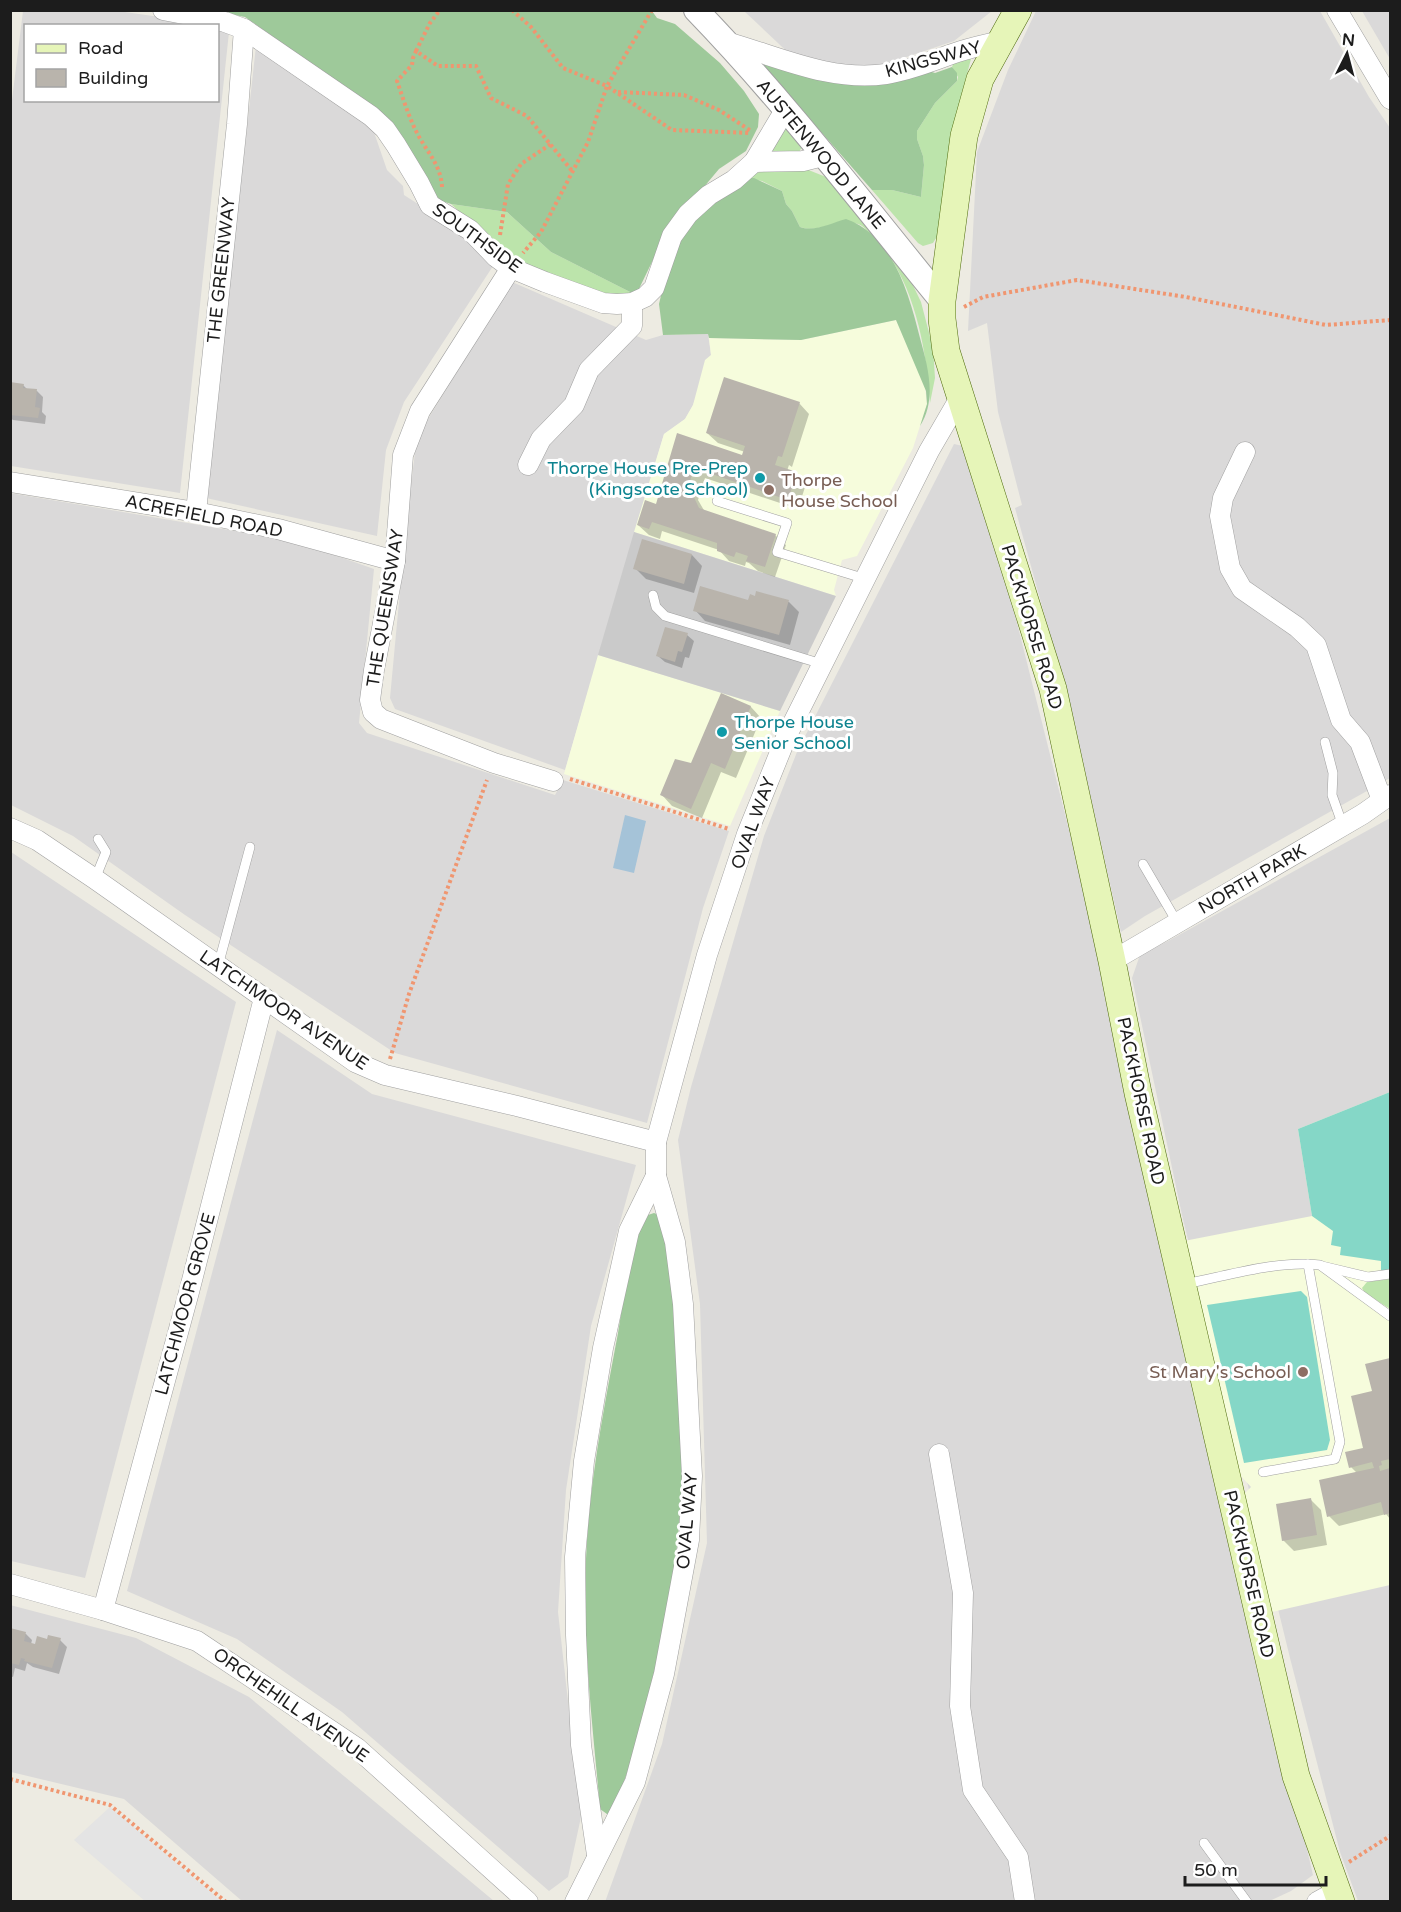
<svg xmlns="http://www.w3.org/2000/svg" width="1401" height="1912" font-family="'Varela Round',sans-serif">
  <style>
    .residential { fill: #dad9d9 }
    .education { fill: #f6fcdc }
    .religious { fill: #cacaca }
    .grass { fill: #bce4ab }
    .forest { fill: #9ec99a }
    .pitch { fill: #85d7c7 }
    .parking { fill: #e4e4e4 }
    .water { fill: #a5c3d8 }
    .shadow { fill: #0003 }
    .building { fill: #b9b4ac }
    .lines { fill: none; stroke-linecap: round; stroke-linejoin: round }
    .service-casing { stroke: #a0a0a0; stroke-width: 10 }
    .minor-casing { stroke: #a0a0a0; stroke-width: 21 }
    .tertiary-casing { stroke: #a0a0a0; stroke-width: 26 }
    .secondary-casing { stroke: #4e6a0c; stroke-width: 28 }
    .path { stroke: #f09670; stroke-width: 4; stroke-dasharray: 3 3; stroke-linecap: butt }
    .service { stroke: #fff; stroke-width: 9 }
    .minor { stroke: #fff; stroke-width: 20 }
    .tertiary { stroke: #fff; stroke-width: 24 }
    .secondary { stroke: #e6f5b8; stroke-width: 27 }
    .culture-dot { fill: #0f9aa8; stroke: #fff; stroke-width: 2 }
    .education-dot { fill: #8d6e63; stroke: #fff; stroke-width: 2 }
    .labels { text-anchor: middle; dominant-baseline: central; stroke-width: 6; stroke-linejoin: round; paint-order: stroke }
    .street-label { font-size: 18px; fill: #1c1c1c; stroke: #fff }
    .culture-label { font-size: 18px; fill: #0d838f; stroke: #fff; text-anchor: end }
    .education-label { font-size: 18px; fill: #785e54; stroke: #fff; text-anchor: start }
  </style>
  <rect width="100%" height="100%" fill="#edebe2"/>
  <g class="residential">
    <polygon points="23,11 118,11 216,25 26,26 26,100 218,100 218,26 229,32 180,493 11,466 10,116"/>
    <polygon points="744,11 992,11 954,41 874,68 796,60"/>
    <polygon points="1036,11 1320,11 1369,97 1390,128 1390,778 1145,916 1121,932 1072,715 1015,508 1022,505 998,412 987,323 968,331 977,152 1008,70"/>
    <polygon points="1362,11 1390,11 1390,59"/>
    <polygon points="256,46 367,112 387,170 403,186 404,195 454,227 495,263 404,402 386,450 377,536 206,498"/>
    <polygon points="512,282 646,340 663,335 708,334 711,355 693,405 685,419 664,434 565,770 395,709 390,698 407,516 417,437"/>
    <polygon points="954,444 963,446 1009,591 1081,878 1313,1875 1291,1891 1267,1902 605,1902 662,1744 707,1543 700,1304 678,1140 691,1087 764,836 797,752"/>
    <polygon points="10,493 295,541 374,569 359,723 367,733 555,795 563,780 729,831 703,908 647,1123 395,1053 185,915 73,836 11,805"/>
    <polygon points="1390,818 1390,1901 1358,1901 1340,1852 1290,1658 1182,1215 1132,978 1140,955 1168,941"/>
    <polygon points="11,852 236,1002 85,1578 11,1561"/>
    <polygon points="277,1030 372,1094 636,1165 591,1326 566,1490 558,1612 581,1817 568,1877 549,1891 342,1712 237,1639 127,1591"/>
    <polygon points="10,1605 136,1638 249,1697 494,1901 242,1901 124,1799 11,1772"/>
  </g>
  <g class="education">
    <polygon points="896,320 925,387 927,404 913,448 857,556 842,560 834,590 836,596 634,532 664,434 685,419 693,405 705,360 711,355 709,338 801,340"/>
    <polygon points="598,655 780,711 730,826 564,774"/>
    <polygon points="1390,1092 1390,1585 1272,1612 1244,1494 1251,1487 1238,1473 1184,1241 1312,1216 1298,1129"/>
  </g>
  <polygon class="religious" points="634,532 836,596 780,711 598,655"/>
  <g class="grass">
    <polygon points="970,57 971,59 952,130 938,235 933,243 923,246 918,243 872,190 892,190 921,197 924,165 923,156 917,139 917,131 935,103 957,81 958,77 952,67 953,64"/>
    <polygon points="786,128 789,129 802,147 799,152 772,152 771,151"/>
    <path d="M806,169L826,177L909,277L921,302L933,348L935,378L930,403C926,346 914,277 872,235C868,232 863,225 858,224C837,217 819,234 800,227L792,211L786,204L782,191L762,181L745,178L762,171Z"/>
    <polygon points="451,204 507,212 551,252 636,295 608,299 524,265 507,255"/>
    <polygon points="1390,1279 1390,1309 1365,1293 1362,1288 1367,1282"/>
  </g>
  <g class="forest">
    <polygon points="214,11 652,11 657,18 675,24 720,63 744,91 759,114 758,127 746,151 719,169 667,231 636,295 551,252 507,212 451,204 423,195 380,112 245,17"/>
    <polygon points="757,59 775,62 926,70 935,73 952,67 957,73 957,81 935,103 917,131 917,139 923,156 924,165 921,197 892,190 872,190"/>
    <path d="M745,178H754L782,191L786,204L792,211L800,227C815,232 831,223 846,219C893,235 909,294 920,338C928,367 937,400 920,426L927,404L926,391L896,320L801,340L709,338L708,334L663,335L659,304L669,262L693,218Z"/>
    <path d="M654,1213L659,1215L663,1219L675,1297L683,1439L682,1494L675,1566L665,1633L641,1733L614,1810L612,1813L607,1814L600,1809C593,1726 582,1642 586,1559C589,1483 604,1408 618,1333C624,1298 629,1245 648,1215Z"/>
  </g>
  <g class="pitch">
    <polygon points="1390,1092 1390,1270 1381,1270 1381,1261 1340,1255 1341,1247 1331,1245 1333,1231 1312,1216 1298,1129"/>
    <polygon points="1301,1291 1307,1297 1330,1440 1327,1450 1244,1463 1207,1305"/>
  </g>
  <polygon class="parking" points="110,1807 221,1901 145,1901 74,1840"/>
  <polygon class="water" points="625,815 646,821 634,873 613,868"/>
  <g class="shadow">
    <polygon points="10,384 23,385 28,390 37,391 43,397 42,412 46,416 45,424 13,420 10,418"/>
    <polygon points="799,403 809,414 792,467 789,465 787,471 796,473 806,484 798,509 705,478 698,500 705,512 775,535 786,545 775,577 758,571 749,563 746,562 745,566 729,561 719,550 662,531 660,539 649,535 638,525 657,505 678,435 743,456 745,452 718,443 707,433"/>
    <polygon points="692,555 702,566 694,593 646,579 635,568"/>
    <polygon points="757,593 789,602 799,612 790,645 705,621 695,610 749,602 756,598"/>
    <polygon points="687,635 694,641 689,658 685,657 682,668 665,662 658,656"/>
    <polygon points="721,695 751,707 761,718 736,778 721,772 702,818 672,806 662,795 692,765"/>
    <polygon points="1390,1359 1390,1519 1386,1514 1339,1526 1329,1516 1357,1473 1351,1467 1365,1449 1374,1392 1367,1365"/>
    <polygon points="1310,1499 1321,1510 1327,1545 1294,1551 1283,1540"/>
    <polygon points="10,1630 26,1634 32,1640 31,1644 36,1646 48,1641 60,1640 67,1647 59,1674 33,1667 27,1663 25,1671 15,1668 13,1677 10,1676"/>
  </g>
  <g class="building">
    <polygon points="724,377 800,402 782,457 778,456 775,465 797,472 788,500 694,468 686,494 691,491 699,508 776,534 765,567 746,561 748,556 736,552 734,557 717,551 717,543 652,522 649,529 637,525 645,500 656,504 677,433 742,455 745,446 706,433"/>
    <polygon points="10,382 24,384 23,388 37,389 35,407 40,408 38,418 10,415"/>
    <polygon points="642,539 692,554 684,584 633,569"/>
    <polygon points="700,586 748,600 750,594 755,596 756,591 789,600 779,635 693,611"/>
    <polygon points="665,627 688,633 682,652 678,651 675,662 656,656"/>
    <polygon points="721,693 751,706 725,769 711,763 691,809 660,795 675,759 691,763"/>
    <polygon points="1390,1358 1390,1459 1381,1461 1382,1465 1379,1466 1380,1471 1390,1468 1390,1513 1384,1515 1381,1502 1327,1517 1319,1480 1374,1468 1372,1462 1349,1468 1345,1452 1363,1448 1351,1396 1372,1391 1365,1364"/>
    <polygon points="1311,1498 1317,1535 1282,1541 1276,1504"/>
    <polygon points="10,1628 26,1632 24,1641 35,1644 37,1636 47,1639 48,1635 61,1638 52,1668 24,1661 25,1659 21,1658 19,1665 10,1663"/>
  </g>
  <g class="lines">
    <defs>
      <g id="service">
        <polyline points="717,501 787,523 777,552 866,579"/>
        <polyline points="653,595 656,607 665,616 822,664"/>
        <polyline points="1325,742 1333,773 1332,795 1343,826"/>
        <polyline points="1143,864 1177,922"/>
        <polyline points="95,879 106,852 98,839"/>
        <polyline points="218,966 250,847"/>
        <polyline points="1322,1266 1368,1277 1390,1274"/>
        <path d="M1185,1284C1227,1276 1277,1260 1320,1265L1390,1316"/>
        <polyline points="1263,1472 1335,1459 1340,1442 1308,1264"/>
        <polyline points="1204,1843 1247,1902"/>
      </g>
      <g id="minor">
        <polyline points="163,10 225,22 244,29 371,116 385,129 396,145 419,183 430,205 470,230 496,257 511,268 545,282 603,303 617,304 632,303 645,297 654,288 672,236 688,214 709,195 734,180 754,162 785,110"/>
        <polyline points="1337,10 1390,99"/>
        <path d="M727,42C779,57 831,82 886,74C912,70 936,59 961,51C974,47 987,44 1001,41"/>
        <polyline points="754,162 803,161 823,156"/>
        <polyline points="511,268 420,411 403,455 395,561 374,670 370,700 373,712 381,719 494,763 553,781"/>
        <polyline points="1245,452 1223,498 1220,516 1230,568 1242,589 1297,627 1316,645 1341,720 1360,742 1382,800"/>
        <polyline points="528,465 541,439 574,405 589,370 632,326 632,303"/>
        <polyline points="10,482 196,512 278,529 395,561"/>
        <polyline points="196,512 237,124 244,29"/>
        <polyline points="10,828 37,840 95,879 355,1062 385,1075 517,1106 656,1142"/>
        <polyline points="1112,961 1363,814 1390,795"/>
        <polyline points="939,1454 963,1593 960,1706 973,1790 1018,1857 1025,1902"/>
        <polyline points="10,1584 103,1610 197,1641 357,1748 528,1902"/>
        <polyline points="103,1610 189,1292 264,998"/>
        <polyline points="597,1855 581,1745 576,1635 575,1557 584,1461 603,1348 629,1231 656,1176"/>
        <polyline points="575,1902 635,1782 664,1674 689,1540 692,1476 683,1304 675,1242 656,1176 656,1142 707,955 747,834 787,735 929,451 961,396"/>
        <polyline points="1317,1902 1337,1891"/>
      </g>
      <path id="tertiary" d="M696,10C784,101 862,203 942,301"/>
      <polyline id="secondary" points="1018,10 980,79 964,136 942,301 942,319 946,351 1053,689 1112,961 1138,1093 1296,1776 1341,1902"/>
    </defs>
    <use href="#service" class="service-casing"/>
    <use href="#minor" class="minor-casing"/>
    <use href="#tertiary" class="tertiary-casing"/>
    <use href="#secondary" class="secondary-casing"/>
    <g class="path">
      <polyline points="512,10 531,27 563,68 607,86 588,142 541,232 523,253"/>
      <polyline points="652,10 607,86 672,130 751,133"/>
      <polyline points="416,51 430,23 440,10"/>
      <polyline points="618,92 684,95 719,110 751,131"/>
      <path d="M442,187C441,164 425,150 416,131C408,115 403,98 397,81L412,65L413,58L416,51L438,66H476L491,98L527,116L573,172"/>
      <polyline points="500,235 508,184 521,164 551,144"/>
      <polyline points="964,307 983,297 1077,280 1186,297 1326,325 1390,320"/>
      <polyline points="570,779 729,829"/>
      <polyline points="390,1059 409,994 487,780"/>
      <polyline points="10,1779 110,1805 226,1902"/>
      <polyline points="1349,1862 1390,1836"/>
    </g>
    <use href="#service" class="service"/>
    <use href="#minor" class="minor"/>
    <use href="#tertiary" class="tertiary"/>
    <use href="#secondary" class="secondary"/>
  </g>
  <g class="culture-dot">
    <circle cx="760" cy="478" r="6"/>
    <circle cx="722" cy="732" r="6"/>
  </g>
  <g class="education-dot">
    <circle cx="769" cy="490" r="6"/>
    <circle cx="1303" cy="1372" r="6"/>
  </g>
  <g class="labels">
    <g class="street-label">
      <text transform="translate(933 59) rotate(-15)">KINGSWAY</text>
      <text transform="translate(821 154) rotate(50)">AUSTENWOOD LANE</text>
      <text transform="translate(477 238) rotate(36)">SOUTHSIDE</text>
      <text transform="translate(221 270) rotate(-84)">THE GREENWAY</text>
      <text transform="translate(204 516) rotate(11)">ACREFIELD ROAD</text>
      <text transform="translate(385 608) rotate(-81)">THE QUEENSWAY</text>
      <text transform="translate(1032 627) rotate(73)">PACKHORSE ROAD</text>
      <text transform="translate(753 823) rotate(-70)">OVAL WAY</text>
      <text transform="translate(1252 879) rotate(-30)">NORTH PARK</text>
      <text transform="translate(284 1010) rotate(34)">LATCHMOOR AVENUE</text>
      <text transform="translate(1141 1101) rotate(78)">PACKHORSE ROAD</text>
      <text transform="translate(185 1304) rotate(-75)">LATCHMOOR GROVE</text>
      <text transform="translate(687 1521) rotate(-85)">OVAL WAY</text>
      <text transform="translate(1249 1574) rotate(77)">PACKHORSE ROAD</text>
      <text transform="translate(291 1705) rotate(35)">ORCHEHILL AVENUE</text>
    </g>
    <g class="culture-label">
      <text x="748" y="468">Thorpe House Pre-Prep<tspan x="748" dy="21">(Kingscote School)</tspan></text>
      <text x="734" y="722" text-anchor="start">Thorpe House<tspan x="734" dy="21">Senior School</tspan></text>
    </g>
    <g class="education-label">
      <text x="781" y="480">Thorpe<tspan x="781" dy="21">House School</tspan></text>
      <text x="1291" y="1372" text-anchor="end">St Mary's School</text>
    </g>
  </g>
  <rect width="1401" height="1912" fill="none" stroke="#1c1c1c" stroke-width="24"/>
  <rect x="24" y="24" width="195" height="78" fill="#ffffff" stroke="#a4a4a4" stroke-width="1.5"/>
  <rect x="36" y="44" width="30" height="9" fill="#e6f5b8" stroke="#a4a4a4" stroke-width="1.5"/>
  <text x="78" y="54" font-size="18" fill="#1c1c1c">Road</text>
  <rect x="36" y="69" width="30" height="18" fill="#b9b4ac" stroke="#a4a4a4" stroke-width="1.5"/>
  <text x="78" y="84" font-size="18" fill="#1c1c1c">Building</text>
  <g transform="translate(1347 54) rotate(6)" stroke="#ffffff" stroke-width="4.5" paint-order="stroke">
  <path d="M0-4.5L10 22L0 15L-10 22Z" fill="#1c1c1c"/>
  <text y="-9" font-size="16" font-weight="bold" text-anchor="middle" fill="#1c1c1c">N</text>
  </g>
  <path d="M1185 1876v9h141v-9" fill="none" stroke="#1c1c1c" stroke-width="3"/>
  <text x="1194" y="1876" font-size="18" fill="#1c1c1c" stroke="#ffffff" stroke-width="4.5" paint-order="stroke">50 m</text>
</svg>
